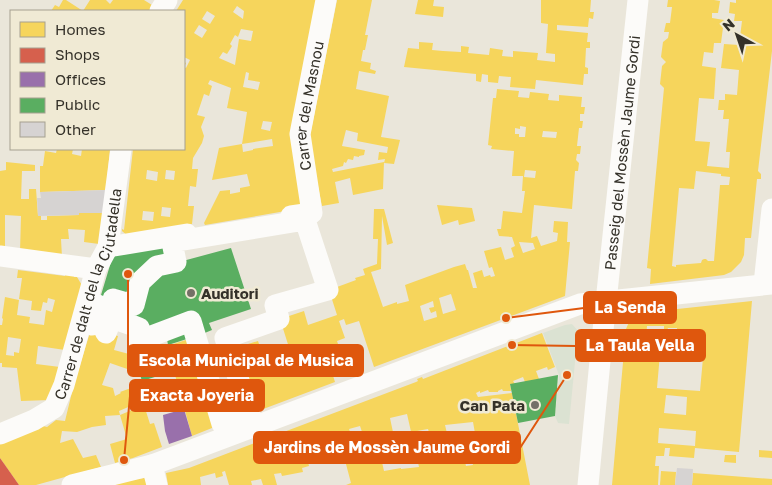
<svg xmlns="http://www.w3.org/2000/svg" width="772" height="485" font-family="'Golos Text',sans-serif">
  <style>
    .green { fill: #dbe2d2 }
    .homes { fill: #f6d55c; fill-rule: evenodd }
    .shops { fill: #d6604d }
    .offices { fill: #9970ab }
    .public { fill: #5aae61 }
    .building { fill: #d6d3d2 }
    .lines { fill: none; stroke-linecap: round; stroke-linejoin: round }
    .street { stroke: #fcfbf9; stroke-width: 21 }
    .poi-dot { fill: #747067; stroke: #f0ead4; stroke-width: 2 }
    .labels { text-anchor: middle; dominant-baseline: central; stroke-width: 5; stroke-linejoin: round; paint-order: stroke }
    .street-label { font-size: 15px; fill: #343129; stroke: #f0ead4 }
    .poi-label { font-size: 15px; font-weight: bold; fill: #343129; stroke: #f0ead4; text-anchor: start }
    .leader { fill: none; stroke: #df570d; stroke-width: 2 }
    .callout-dot { fill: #df570d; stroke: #f0ead4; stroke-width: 2 }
    .callout { fill: #df570d; stroke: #df570d; stroke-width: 2 }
    .callout-label { font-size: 16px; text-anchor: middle; font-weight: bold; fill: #fff }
  </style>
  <rect width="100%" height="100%" fill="#eae6da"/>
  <polygon class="green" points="572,324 578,331 569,424 558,423 555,416 559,375 543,333 565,325"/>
  <g class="homes">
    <polygon points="63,0 66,0 83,11 90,0 106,0 110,4 113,0 144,0 152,5 149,11 51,11 55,5 59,7"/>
    <path d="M183,0H318L302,203L297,209L205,225L204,223L220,191L230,190V194L240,192V188L250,186L247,174L212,180L219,148L242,144L247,112L227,108L231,88L210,80L208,84L212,86L209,96L204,94L197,115L205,117L201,127L204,136L202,143L193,158L192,169H198L196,187L190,186L188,206H194L192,224H189V228L130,238L122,231V229L124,230L133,149H184V62L186,63L184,67L186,68L190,60L184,57V11H176ZM237,6L244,11L243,19L233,12ZM207,11L215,16L210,24L202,19ZM199,25L207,30L202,38L194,33ZM241,29L253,31L251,41L239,39L235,65L219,58L223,52L227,54L232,46L230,44L235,35L238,37ZM246,72L249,73L248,80L260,82L258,90L243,87ZM263,121L272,122L270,131L261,129ZM272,139L273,146L253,149V150L243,152L242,144ZM147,170L158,172L157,181L146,179ZM166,170L175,171L174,180L165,179ZM162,207L171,208L170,217L161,216ZM143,211L154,212L153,221L142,220Z"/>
    <polygon points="337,0 372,0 365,35 368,35 365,50 363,50 361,61 371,63 370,69 376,71 375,74 359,71 356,89 389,96 381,137 400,140 394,164 384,163 385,159 378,160 379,152 387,153 388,147 357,141 358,133 346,130 342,146 365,150 364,155 359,156 359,157 354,156 353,160 348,159 346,163 344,162 343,166 332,169 333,172 384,162 383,189 353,195 350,178 335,182 339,203 322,206 309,141"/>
    <polygon points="418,0 434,0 433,6 444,7 443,17 415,14"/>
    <polygon points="541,0 591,0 590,12 594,12 593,19 589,18 588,27 557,25 557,30 588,33 587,42 590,42 590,48 586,48 585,67 588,68 588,74 584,74 583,85 536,80 535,89 510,87 511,77 499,76 498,83 488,82 488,75 482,74 481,82 476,81 476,74 404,67 408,48 419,49 419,42 433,43 432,50 443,51 461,52 461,46 469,47 468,53 489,55 490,48 503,50 502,56 513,57 513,51 538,53 537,60 555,62 555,54 546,53 548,24 541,23"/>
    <path d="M668,0H714L720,1L718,13H712V18L724,20L721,43H714L713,53L704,52L702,66L716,68L714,99L699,98L695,141L710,142L707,166L729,168L730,152H726L729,119H723L724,110H718L719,100H725V94L737,95L739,70L721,68L724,44L739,45L742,21H734L735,14L729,13L730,2L736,3V0H772V51L758,171L761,174V179H757L751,238H745L744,255L741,262L731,272L724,275L650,284L651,269L647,268L664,88L660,84L662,66L666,62L661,57L663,42L668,38L669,32H664L666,23H670L672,7H667ZM696,171L721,174V176L730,177L729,185H720L714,261H708L706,259H704L702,260L701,263L676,265V267L672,266L679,188L694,189Z"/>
    <path d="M497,89L519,91L518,97L529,98L530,92L549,94L548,100L559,101V95L582,97L581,107H585L584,114H580V121H583L582,128H579L577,146H581L580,154H577L576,160L579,163L578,171H575L572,209L534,205L531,238L537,236L541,246L557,241L558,233L553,232L554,221L568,222L567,242H570L565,296L374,367L359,321L346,325L344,319L339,321L345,338L337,341L339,347L326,351L324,345L321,346L323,351L317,352L318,356L322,354L323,359L327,357L335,382L250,414L229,350L258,341L266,365L292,357L280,319L304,311L308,325L337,315L329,290L356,280L355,278L365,275L363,269L377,264L378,239H373L374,209H384L393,243L387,245L382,216L381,269L371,272L383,307L397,302V304L409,301L405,285L454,267L465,264L467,270H468L473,288H477L473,273L482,270L484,277L490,275L491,277L495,276L492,267L489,268L484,251L501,247L505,260L514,257L511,248L515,246L512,237L499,236L497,229H501L503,211L522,213L525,191H522L523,176H512L514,151L491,149L492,146L488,145L493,98H496ZM520,126L526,127L525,137H519V134H515V128L520,129ZM543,131L557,132L556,138L542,137ZM525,170L536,171L535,178L524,177ZM519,242L533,243L535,249L523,253ZM451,294L456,310L443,314L439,298ZM433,301L434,307L429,308L431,313L436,311L437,317L424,321L420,306Z"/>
    <polygon points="57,149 73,149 72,154 81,156 82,149 110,149 106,190 40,192 40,166 43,166 45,151 56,153"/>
    <polygon points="6,162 35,165 35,171 22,171 21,199 29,199 29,189 36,189 38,216 41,216 41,220 47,220 47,216 79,215 79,213 103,213 99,244 84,242 85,230 68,229 69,239 61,239 62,257 20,252 21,216 5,215 5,250 0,249 0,171 6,170"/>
    <polygon points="437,205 472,208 475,221 459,225 458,220 442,225"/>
    <path d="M18,270L65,276V274L74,275V277H77L83,287L65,350L38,346L36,364L60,367L50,400L21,401L17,368L2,367V363H0V325H2L3,319L2,318L5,297L19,300L17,315L30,317L29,323L44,325L46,310L52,312L55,300L48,298L47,303L43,302L41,311L31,310L32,301L19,299L22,278H17ZM8,337L21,339L19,353L14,352V356L6,355Z"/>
    <path d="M752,301L739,452L695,448L694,458L669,456L670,448H665L664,456H656L655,466H659L658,485H612L626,329L629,322L633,317L640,313ZM647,326H664V330H667L668,328H677L674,355L703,358L700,391L657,388L661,342L645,340V343L635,342L636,337L646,338ZM666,395L687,397L686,415L664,413ZM659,428L696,431L695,446L658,443Z"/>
    <polygon points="91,329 118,336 114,350 129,354 133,371 110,363 102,385 113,388 115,396 121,393 120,392 142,384 147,399 119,411 120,415 105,416 106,425 92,427 77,432 62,431 60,443 73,439 83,458 96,455 101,467 36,485 19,485 0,458 0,444 39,425 47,427 56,420 65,421 73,388"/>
    <path d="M542,333L555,367L548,370L547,367L536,371L539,379L525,382L523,377L513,381L515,384H510L511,391H503L502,389L498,391V392H489L488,390L480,393V391L476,393L478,397L512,393L530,485H346L351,483L342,449L308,462L309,466L302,468L303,472L282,476L281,473L274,474L277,485H263L261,479L251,481L252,485H229L225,471L222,472L223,476L216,478L215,473L200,477L201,485H168L166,473L189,468L416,382L418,381L417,379L422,377L423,379ZM407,414L419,467L401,469V468L384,471L377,440L394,437L390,418ZM473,422L479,456L471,457L473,465L466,466L464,457L453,458L445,425ZM360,426L362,432L351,434L349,429ZM428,429L431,439L439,437L442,453L426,457L422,441L420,442L417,431Z"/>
    <polygon points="195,337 222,424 192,436 167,346"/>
    <polygon points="144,405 150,424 154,423 162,447 133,458 115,463 110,444 127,439 120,415"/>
    <polygon points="759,450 772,451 772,458 759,457"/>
    <polygon points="725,455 736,455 736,463 724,462"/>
    <polygon points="661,471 676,472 675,485 660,485"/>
    <polygon points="693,473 772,479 772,485 692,485"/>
    <polygon points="144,478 147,480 148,485 96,485"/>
  </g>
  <polygon class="shops" points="0,458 5,465 19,485 0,485"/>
  <polygon class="offices" points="184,409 192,436 169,444 165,431 163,415"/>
  <g class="public">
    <polygon points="171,242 179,262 231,248 251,309 209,323 212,330 195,337 191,321 138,341 130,303 98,305 114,252"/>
    <polygon points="188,332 190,338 168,345 167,339"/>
    <polygon points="170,355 174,371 142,381 137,365"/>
    <polygon points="558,375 555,416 518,423 510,384"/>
  </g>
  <g class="building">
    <polygon points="106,190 103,213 79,213 79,215 38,216 37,198 41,198 40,192"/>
    <polygon points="677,468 693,469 692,485 675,485"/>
  </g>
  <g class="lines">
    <g class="street">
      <polyline points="160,11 167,0"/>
      <path id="s1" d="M291,216L312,213L300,134L326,0"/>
      <polygon points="305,220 328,290 275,305 279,319 225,338 250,414 222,424 191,321 138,341 139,328 129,324 112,318 106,333 101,323 98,322 92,325 98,305 102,311 104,311 111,307 113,299 134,305 140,282 157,266 176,262 172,242"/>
      <polyline points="108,247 187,234"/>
      <polyline points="0,256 96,269"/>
      <polyline points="764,284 772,209"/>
      <path id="s2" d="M0,434L34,420L54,408L64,385L96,269L108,247L121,149"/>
      <polyline points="152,465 157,485"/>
      <polyline points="72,485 152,465 580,304 772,284"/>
      <path id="s3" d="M588,485L603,330L638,0"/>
    </g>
  </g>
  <g class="poi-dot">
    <circle cx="191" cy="293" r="5"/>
    <circle cx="535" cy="405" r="5"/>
  </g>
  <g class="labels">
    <g class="street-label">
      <text stroke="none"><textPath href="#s1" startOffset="130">Carrer del Masnou</textPath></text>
      <text stroke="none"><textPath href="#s3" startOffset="334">Passeig del Mossèn Jaume Gordi</textPath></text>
      <text stroke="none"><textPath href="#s2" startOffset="180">Carrer de dalt del la Ciutadella</textPath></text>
    </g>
    <g class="poi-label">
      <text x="201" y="293">Auditori</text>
      <text x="525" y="405" text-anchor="end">Can Pata</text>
    </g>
  </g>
  <path class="leader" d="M506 318L584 308M512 345L576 346M128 274L128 360M124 460L130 396M567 375L520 448"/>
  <g class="callout-dot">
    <circle cx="506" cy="318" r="5"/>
    <circle cx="512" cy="345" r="5"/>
    <circle cx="128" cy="274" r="5"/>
    <circle cx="124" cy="460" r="5"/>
    <circle cx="567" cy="375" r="5"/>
  </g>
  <g class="callout">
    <rect x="584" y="292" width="92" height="31" rx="5"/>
    <rect x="576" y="330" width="129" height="31" rx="5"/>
    <rect x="128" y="345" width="235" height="31" rx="5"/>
    <rect x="130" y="380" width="134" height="31" rx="5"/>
    <rect x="254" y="432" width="266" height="31" rx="5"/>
  </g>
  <g class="callout-label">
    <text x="630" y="313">La Senda</text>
    <text x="640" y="351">La Taula Vella</text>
    <text x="246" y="366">Escola Municipal de Musica</text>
    <text x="197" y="401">Exacta Joyeria</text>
    <text x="387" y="453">Jardins de Mossèn Jaume Gordi</text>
  </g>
  <rect x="10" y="10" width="175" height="140" fill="#f0ead4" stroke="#a5a090"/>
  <rect x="20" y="22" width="25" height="15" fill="#f6d55c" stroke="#a5a090"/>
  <text x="55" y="35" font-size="15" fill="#343129">Homes</text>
  <rect x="20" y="48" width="25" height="15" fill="#d6604d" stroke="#a5a090"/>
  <text x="55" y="60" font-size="15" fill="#343129">Shops</text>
  <rect x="20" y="72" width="25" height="15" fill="#9970ab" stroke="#a5a090"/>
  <text x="55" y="85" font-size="15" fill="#343129">Offices</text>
  <rect x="20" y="98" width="25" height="15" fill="#5aae61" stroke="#a5a090"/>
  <text x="55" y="110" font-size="15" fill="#343129">Public</text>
  <rect x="20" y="122" width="25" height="15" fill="#d6d3d2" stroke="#a5a090"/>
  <text x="55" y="135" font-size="15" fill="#343129">Other</text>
  <g transform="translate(737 35) rotate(320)" stroke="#f0ead4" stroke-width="4" paint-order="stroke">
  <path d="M0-4L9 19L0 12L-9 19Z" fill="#343129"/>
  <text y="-8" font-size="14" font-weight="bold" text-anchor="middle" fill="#343129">N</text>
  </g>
</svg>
